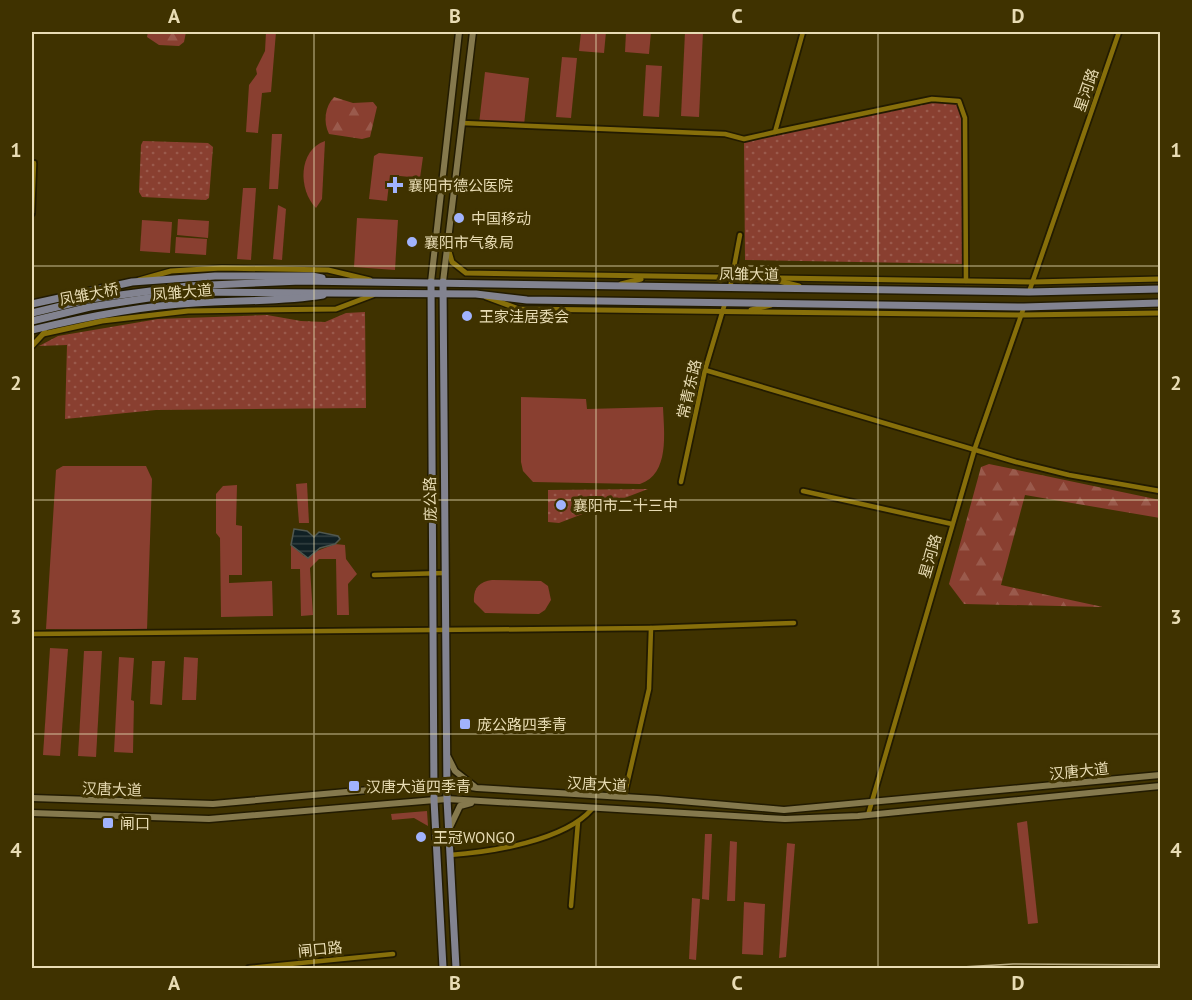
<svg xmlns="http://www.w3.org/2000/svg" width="1192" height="1000" font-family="'PT Sans','Noto Sans SC',sans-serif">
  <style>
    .grass { fill: url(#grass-dots) }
    .forest { fill: url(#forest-firs) }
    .green { fill: #893f30 }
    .water { fill: url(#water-rules); stroke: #51584f; stroke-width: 1.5 }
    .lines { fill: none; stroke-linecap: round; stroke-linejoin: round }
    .minor-casing { stroke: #221b01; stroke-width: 8 }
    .tertiary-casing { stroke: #221b01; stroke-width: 8 }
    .secondary-casing { stroke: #221b01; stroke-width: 9 }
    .primary-casing { stroke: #221b01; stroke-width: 10 }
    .minor { stroke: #876f0a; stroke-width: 4.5 }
    .tertiary { stroke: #876f0a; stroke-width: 5 }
    .secondary { stroke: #85794d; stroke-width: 6 }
    .primary { stroke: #828390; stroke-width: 7 }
    .rail { stroke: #bdb086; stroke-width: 1.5 }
    .grid { fill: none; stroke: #e8dcb4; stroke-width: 1.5; stroke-opacity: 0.55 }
    .poi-dot { fill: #a1b3fd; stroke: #3f3200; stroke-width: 2 }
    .labels { text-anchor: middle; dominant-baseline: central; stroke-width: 6; stroke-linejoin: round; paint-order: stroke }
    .street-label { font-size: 15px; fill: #e8dcb4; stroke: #3f3200 }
    .poi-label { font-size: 15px; fill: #e8dcb4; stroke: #3f3200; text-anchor: start }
    .neatline { fill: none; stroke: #e8dcb4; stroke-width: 2 }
    .grid-label { font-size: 20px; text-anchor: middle; font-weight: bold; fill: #e8dcb4 }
  </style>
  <defs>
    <pattern id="grass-dots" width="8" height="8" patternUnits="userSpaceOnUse" patternTransform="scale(1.5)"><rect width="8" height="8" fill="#893f30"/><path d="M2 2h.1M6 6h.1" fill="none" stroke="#9a5a4c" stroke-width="1.8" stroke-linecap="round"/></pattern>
    <pattern id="forest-firs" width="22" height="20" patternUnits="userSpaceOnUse" patternTransform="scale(1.5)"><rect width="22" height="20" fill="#893f30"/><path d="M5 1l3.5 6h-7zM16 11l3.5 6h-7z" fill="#9a5a4c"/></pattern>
    <pattern id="water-rules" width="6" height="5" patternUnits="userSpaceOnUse" patternTransform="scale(1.5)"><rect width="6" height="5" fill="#102024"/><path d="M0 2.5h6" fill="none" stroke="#334041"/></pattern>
  </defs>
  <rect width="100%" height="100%" fill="#3f3200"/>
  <g class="grass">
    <polygon points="932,99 959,101 963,108 965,264 745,260 744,139"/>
    <polygon points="143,141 208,143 213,147 209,198 206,200 142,197 139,192 141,145"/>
    <polygon points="365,312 366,408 156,410 65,419 67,345 39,346 58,336 158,319 267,315 301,321 325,322 346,313"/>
    <polygon points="648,489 559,523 548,522 548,490"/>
  </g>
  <g class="forest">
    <polygon points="148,32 186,32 184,42 179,46 159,45 147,37"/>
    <path d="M334,97L353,103L373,102L377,107L370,137L362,139L329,134C323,122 325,106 334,97Z"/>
    <polygon points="989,464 1160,500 1160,518 1025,495 1001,585 1103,607 964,604 949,584 981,467"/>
  </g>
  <g class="green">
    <polygon points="266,32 276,32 271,92 262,93 258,133 246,132 249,85 257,74 256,69 265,51"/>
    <polygon points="581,32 606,32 604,53 579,51"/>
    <polygon points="626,32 651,32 649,54 625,52"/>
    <polygon points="685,32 703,32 699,117 681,116"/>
    <polygon points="562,57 577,58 571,118 556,117"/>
    <polygon points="646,65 662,66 659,117 643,116"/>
    <polygon points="485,72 529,78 524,125 479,124"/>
    <polygon points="272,134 282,134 278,189 269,189"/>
    <path d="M325,141L322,199L316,208C298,190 298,150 325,141Z"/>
    <polygon points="379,153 423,157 420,178 390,175 387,201 369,199 374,156"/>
    <polygon points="243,188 256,188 251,260 237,259"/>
    <polygon points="278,205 286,209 282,260 273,259"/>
    <polygon points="357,218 398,220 395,270 354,267"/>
    <polygon points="178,219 209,221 208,238 177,235"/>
    <polygon points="142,220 172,222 170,253 140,251"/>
    <polygon points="176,237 207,239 206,255 175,253"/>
    <path d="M521,397L586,399L587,409L663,407C664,433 670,474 640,484L533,482L523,471L521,462Z"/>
    <polygon points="63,466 146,466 152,479 147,630 46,629 56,470"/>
    <polygon points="307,483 309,523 299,523 296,484"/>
    <polygon points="237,485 236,525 242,526 242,575 229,575 229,583 272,581 273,616 221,617 220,538 216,533 216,494 223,486"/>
    <polygon points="335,544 345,545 346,559 357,574 348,584 349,615 337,615 336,559 319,559 310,568 313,615 301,616 300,569 291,569 291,545 304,556"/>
    <path d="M492,580L541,581L548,586L551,600L545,610L539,614L485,613L474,602C473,588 479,582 492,580Z"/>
    <polygon points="50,648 68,649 60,756 43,755"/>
    <polygon points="84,651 102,651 96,757 78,756"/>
    <polygon points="119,657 134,658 131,700 134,701 133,753 114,752"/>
    <polygon points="184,657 198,658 196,700 182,700"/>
    <polygon points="152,661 165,661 162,705 150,704"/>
    <polygon points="427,811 428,826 414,818 392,820 391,814"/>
    <polygon points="1027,821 1038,923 1028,924 1017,823"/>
    <polygon points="705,834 712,834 709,900 702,899"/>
    <polygon points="730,841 737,842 735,901 727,901"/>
    <polygon points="787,843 795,844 786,957 779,958"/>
    <polygon points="692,898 700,899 696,960 689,959"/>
    <polygon points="744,902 765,904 763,955 742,954"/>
  </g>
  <polygon class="water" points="294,529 307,531 314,537 319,532 338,536 340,539 335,544 320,548 308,558 291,545"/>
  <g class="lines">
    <defs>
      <g id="minor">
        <polyline points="462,123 725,134 744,139 775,132 803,32"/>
        <polyline points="775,132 932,99 959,101 965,118 966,281"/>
        <polyline points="32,163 34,163 32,213"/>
        <polyline points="730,288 740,235"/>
        <polyline points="1029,292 1119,32"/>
        <polyline points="705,370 1016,462 1069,475 1160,491"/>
        <polyline points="681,482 705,370 725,303"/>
        <polyline points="803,491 952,524"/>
        <polyline points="374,575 445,573"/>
        <polyline points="651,628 794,623"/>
        <polyline points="32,634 651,628 649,689 624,797"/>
        <polyline points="868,815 975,448 1024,307"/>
        <path d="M450,855C491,852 564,841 592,809"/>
        <polyline points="571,906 578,822"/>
        <polyline points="249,968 393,954"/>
      </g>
      <g id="tertiary">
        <polyline points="448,248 452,262 466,273 1032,282 1160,279"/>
        <polyline points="139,280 171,271 222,268 328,270 370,280"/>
        <polyline points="779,281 799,286"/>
        <polyline points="621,284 641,279"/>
        <polyline points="486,297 519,309 1021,315 1160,313"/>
        <polyline points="751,310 771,305"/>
        <polyline points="43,334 102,321 188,311 336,309 373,295"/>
        <polyline points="32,346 45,332"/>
      </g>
      <g id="secondary">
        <polyline points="431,282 459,32"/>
        <polyline points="443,282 473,32"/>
        <polyline points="448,757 455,771 474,786"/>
        <polyline points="32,798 213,804 447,783 477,788 657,799 784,810 1160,775"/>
        <polyline points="32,813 209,819 447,799 785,819 858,816 1160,786"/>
        <polyline points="450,827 460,806 471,803"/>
      </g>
      <g id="primary">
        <polyline points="431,282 434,800 443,968"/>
        <polyline points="443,282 447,799 456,968"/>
        <polyline points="32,304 132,282 215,276 312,276 322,278"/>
        <polyline points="32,313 90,299 188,286 301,281 1029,292 1160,289"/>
        <polyline points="32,321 90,307 188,292 476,294 527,300 1024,307 1160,303"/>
        <path d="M32,330C85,317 139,306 195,303C237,300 281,302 323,295"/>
      </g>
    </defs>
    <use href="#minor" class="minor-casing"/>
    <use href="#tertiary" class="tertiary-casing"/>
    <use href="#secondary" class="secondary-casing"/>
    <use href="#primary" class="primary-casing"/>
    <use href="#minor" class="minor"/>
    <use href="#tertiary" class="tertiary"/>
    <use href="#secondary" class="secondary"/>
    <use href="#primary" class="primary"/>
    <g class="rail">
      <polyline points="607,968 724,968"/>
      <polyline points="945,968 1013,964 1160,965"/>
    </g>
  </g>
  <path class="grid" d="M314,32V968M596,32V968M878,32V968M32,266H1160M32,500H1160M32,734H1160"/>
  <g class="poi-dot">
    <path d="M392 176h6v6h6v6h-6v6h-6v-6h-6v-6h6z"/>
    <circle cx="459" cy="218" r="6"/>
    <circle cx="412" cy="242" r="6"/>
    <circle cx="467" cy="316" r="6"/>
    <circle cx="561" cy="505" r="6"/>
    <rect x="459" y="718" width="12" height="12" rx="3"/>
    <rect x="348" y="780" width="12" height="12" rx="3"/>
    <rect x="102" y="817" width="12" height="12" rx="3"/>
    <circle cx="421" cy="837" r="6"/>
  </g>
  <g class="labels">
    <g class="street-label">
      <text transform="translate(1086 90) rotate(-71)">星河路</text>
      <text transform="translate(749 274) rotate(1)">凤雏大道</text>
      <text transform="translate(182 292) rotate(-5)">凤雏大道</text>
      <text transform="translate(89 294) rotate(-11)">凤雏大桥</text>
      <text transform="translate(689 389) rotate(-77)">常青东路</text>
      <text transform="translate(430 499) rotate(-91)">庞公路</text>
      <text transform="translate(930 556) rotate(-74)">星河路</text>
      <text transform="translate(1079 771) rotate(-6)">汉唐大道</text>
      <text transform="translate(597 784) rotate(3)">汉唐大道</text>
      <text transform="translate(112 789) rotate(2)">汉唐大道</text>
      <text transform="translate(320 949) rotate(-6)">闸口路</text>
    </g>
    <g class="poi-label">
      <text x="408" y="185">襄阳市德公医院</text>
      <text x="471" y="218">中国移动</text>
      <text x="424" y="242">襄阳市气象局</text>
      <text x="479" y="316">王家洼居委会</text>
      <text x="573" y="505">襄阳市二十三中</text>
      <text x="477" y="724">庞公路四季青</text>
      <text x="366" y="786">汉唐大道四季青</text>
      <text x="120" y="823">闸口</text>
      <text x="433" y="837">王冠WONGO</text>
    </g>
  </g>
  <rect width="1192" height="1000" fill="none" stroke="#3f3200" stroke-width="66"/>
  <rect x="33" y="33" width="1126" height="934" class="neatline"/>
  <g class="grid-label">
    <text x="174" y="23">A</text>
    <text x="455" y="23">B</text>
    <text x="737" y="23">C</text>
    <text x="1018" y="23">D</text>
    <text x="16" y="157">1</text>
    <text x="1176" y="157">1</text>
    <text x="16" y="390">2</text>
    <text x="1176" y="390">2</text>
    <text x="16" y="624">3</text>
    <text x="1176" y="624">3</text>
    <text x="16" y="857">4</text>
    <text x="1176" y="857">4</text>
    <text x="174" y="990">A</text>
    <text x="455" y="990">B</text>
    <text x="737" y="990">C</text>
    <text x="1018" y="990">D</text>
  </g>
</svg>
